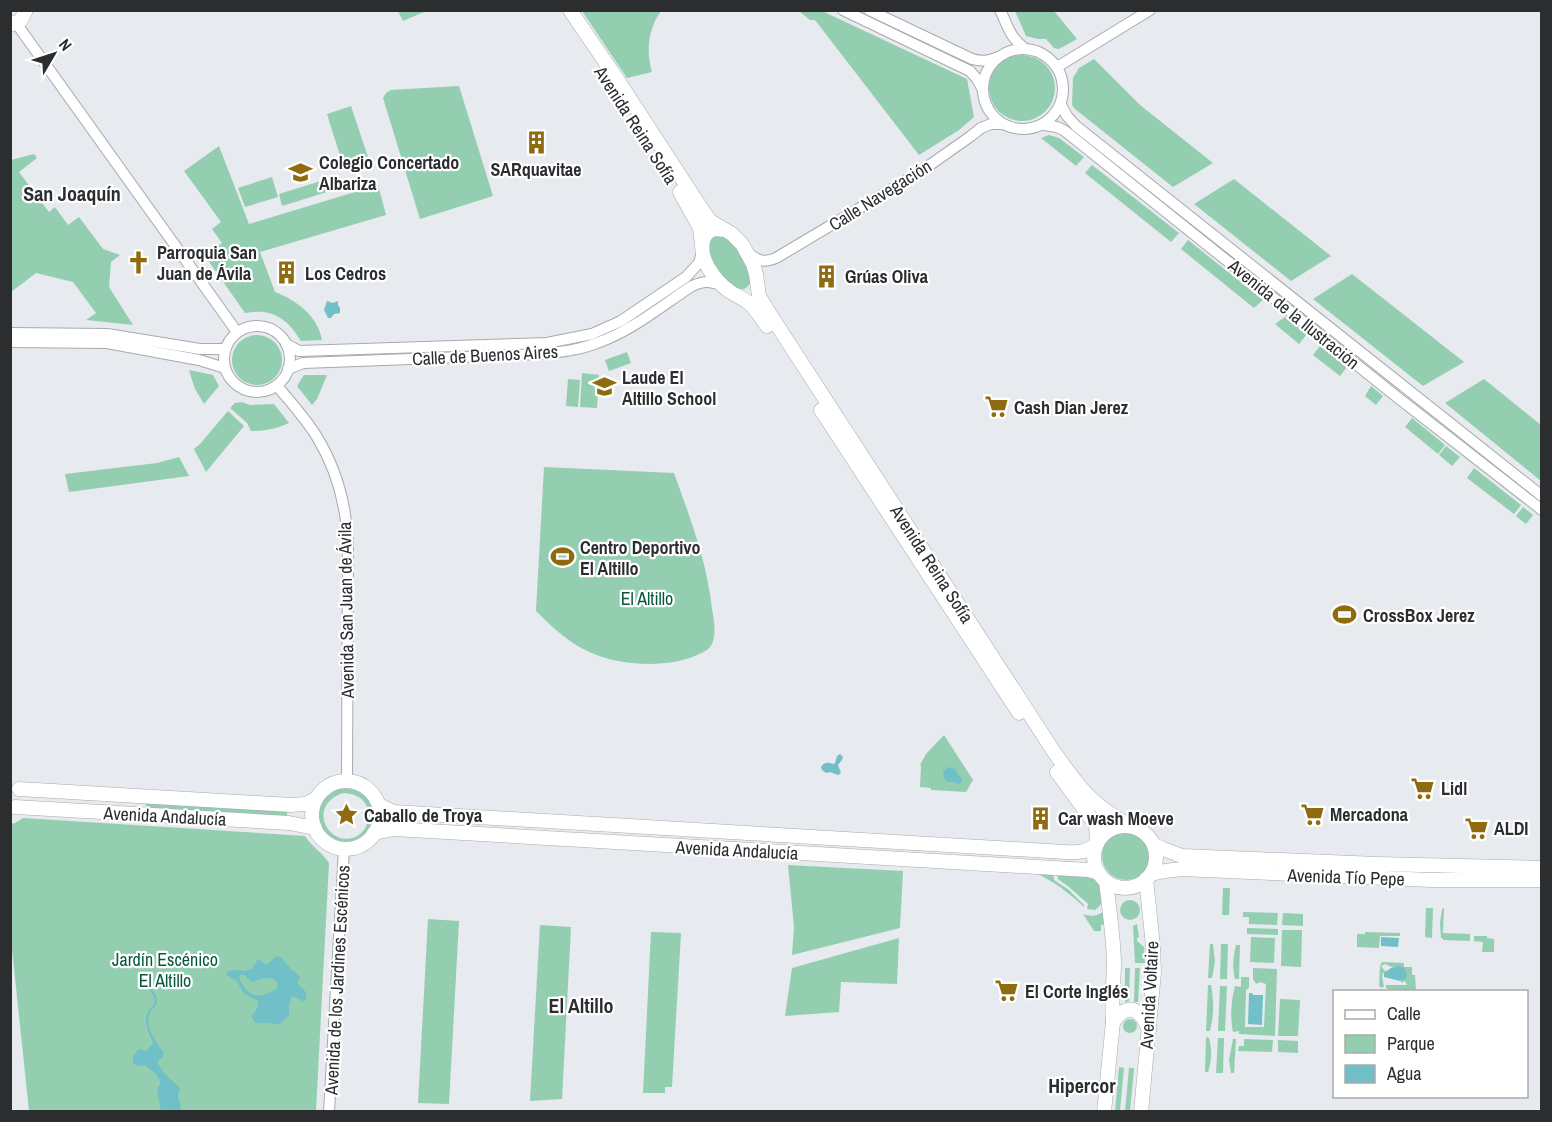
<svg xmlns="http://www.w3.org/2000/svg" width="1552" height="1122" font-family="'Archivo Narrow',sans-serif">
  <style>
    .green { fill: #94ceb1; fill-rule: evenodd }
    .water { fill: #71c0c7; fill-rule: evenodd }
    .lines { fill: none; stroke-linecap: round; stroke-linejoin: round }
    .minor-casing { stroke: #a7aaae; stroke-width: 12 }
    .major-casing { stroke: #a7aaae; stroke-width: 15 }
    .minor { stroke: #fff; stroke-width: 10 }
    .major { stroke: #fff; stroke-width: 14 }
    .labels { text-anchor: middle; dominant-baseline: central; stroke-width: 4.5; stroke-linejoin: round; paint-order: stroke }
    .street-label { font-size: 18px; fill: #2c2d2f; stroke: #fff }
    .poi-label { font-size: 18px; font-weight: bold; fill: #2c2d2f; stroke: #fff; text-anchor: start }
    .park-label { font-size: 18px; fill: #05583c; stroke: #fff }
    .neighbourhood-label { font-size: 20px; font-weight: bold; fill: #2c2d2f; stroke: #fff }
  </style>
  <rect width="100%" height="100%" fill="#e7eaef"/>
  <g class="green">
    <polygon points="398,11 423,11 424,12 403,21"/>
    <path d="M582,11H661C648,29 646,51 652,72L627,78Z"/>
    <polygon points="799,11 822,11 967,79 974,117 959,130 919,155 815,20 810,20"/>
    <polygon points="1015,11 1054,11 1077,39 1059,49 1054,48 1046,39 1038,39 1026,36"/>
    <circle cx="1022" cy="88" r="33"/>
    <polygon points="1094,59 1140,105 1213,163 1173,187 1075,109 1072,105 1073,78 1079,68"/>
    <polygon points="459,86 493,196 420,219 383,98 386,93 391,90"/>
    <polygon points="351,106 368,157 343,165 327,114"/>
    <polygon points="1049,135 1059,138 1084,157 1076,166 1041,138"/>
    <path d="M219,146L249,224L378,185L386,215L260,252L275,292C296,300 318,316 322,340L301,341C287,318 272,308 245,313L205,256L222,243L212,229L221,222L184,171Z"/>
    <polygon points="34,154 37,158 19,172 49,212 55,207 68,225 79,217 103,249 120,255 111,262 109,287 133,325 86,320 96,313 73,282 36,273 11,292 11,160"/>
    <polygon points="1092,165 1179,233 1171,242 1085,173"/>
    <polygon points="272,177 278,197 245,207 238,188"/>
    <polygon points="1234,179 1331,256 1291,281 1194,204"/>
    <polygon points="324,180 327,192 282,206 279,194"/>
    <path d="M723,234C739,249 747,260 751,282C748,286 746,290 740,289C729,289 712,265 709,255C708,250 709,245 709,240L711,237Z"/>
    <polygon points="1188,240 1263,300 1254,308 1181,249"/>
    <polygon points="1352,274 1464,362 1423,386 1313,299"/>
    <polygon points="1285,317 1307,334 1299,344 1275,324"/>
    <circle cx="257" cy="360" r="25"/>
    <polygon points="1320,346 1347,367 1340,376 1313,355"/>
    <polygon points="627,352 631,363 609,371 605,360"/>
    <polygon points="189,370 213,375 219,386 204,404 195,389"/>
    <polygon points="582,373 599,375 597,408 580,407"/>
    <polygon points="304,375 327,375 317,399 312,405 297,386"/>
    <polygon points="568,379 580,380 578,407 566,406"/>
    <polygon points="1484,379 1541,425 1541,481 1445,403"/>
    <polygon points="1371,386 1383,396 1376,405 1365,396"/>
    <path d="M242,402L250,405L274,404L289,423C276,429 265,431 251,431L247,423L230,408L235,403Z"/>
    <polygon points="228,411 244,426 206,472 194,449 200,444"/>
    <polygon points="1412,418 1445,445 1438,454 1405,427"/>
    <polygon points="1446,446 1460,457 1452,466 1439,455"/>
    <polygon points="179,457 189,476 69,492 65,474 157,463"/>
    <path d="M544,467L674,473C690,518 707,561 712,609C714,619 716,631 713,641C711,649 704,652 697,655C669,668 623,666 594,654C571,645 553,628 536,611Z"/>
    <polygon points="1474,468 1521,505 1514,514 1467,478"/>
    <polygon points="1523,507 1533,515 1526,524 1516,516"/>
    <polygon points="944,735 973,780 966,792 931,790 931,788 920,787 921,766 920,765 926,754"/>
    <path d="M342,788C364,788 382,805 371,828C367,835 361,840 353,842C320,850 301,801 342,788ZM343,793C383,794 372,846 340,838C334,836 329,831 326,826C319,810 328,798 343,793Z"/>
    <polygon points="146,802 287,811 287,817 145,809"/>
    <path d="M23,818L305,836C312,847 323,853 329,863L316,1111H29L11,940L10,824L15,823Z"/>
    <circle cx="1126" cy="856" r="24"/>
    <polygon points="788,865 903,871 900,928 792,955 794,927"/>
    <path d="M1033,872L1053,873L1054,880L1069,890L1084,905V907C1069,893 1053,880 1033,872Z"/>
    <path d="M1057,873L1093,876C1101,886 1109,901 1095,910L1087,909L1088,904L1086,902L1069,887L1058,879Z"/>
    <polygon points="1223,888 1230,888 1229,915 1222,915"/>
    <circle cx="1130" cy="910" r="10"/>
    <polygon points="1426,908 1433,908 1432,938 1425,937"/>
    <polygon points="1444,908 1443,933 1470,934 1470,941 1443,940 1443,938 1441,938 1440,923 1442,909"/>
    <path d="M1104,911L1106,918L1104,921V924L1101,925V931H1094L1083,914C1091,917 1098,916 1104,911Z"/>
    <polygon points="1243,912 1278,913 1277,925 1249,924 1249,917 1243,917"/>
    <polygon points="1283,913 1303,914 1303,926 1282,925"/>
    <polygon points="428,919 459,921 449,1104 418,1103"/>
    <polygon points="1137,924 1139,937 1137,938 1137,941 1144,947 1145,963 1135,963 1133,926"/>
    <polygon points="540,925 571,927 562,1099 530,1101"/>
    <polygon points="1247,928 1278,929 1278,935 1247,934"/>
    <polygon points="1282,930 1302,930 1301,967 1281,966"/>
    <polygon points="651,932 681,933 672,1087 665,1087 665,1093 643,1093"/>
    <polygon points="1365,932 1400,933 1400,936 1380,936 1379,948 1357,947 1357,934 1365,934"/>
    <polygon points="1474,936 1487,936 1487,938 1494,939 1494,952 1482,952 1483,942 1474,941"/>
    <polygon points="1251,937 1275,938 1274,963 1250,962"/>
    <polygon points="899,938 897,984 841,982 839,1012 785,1016 792,968"/>
    <polygon points="1210,944 1213,944 1215,962 1212,978 1208,978"/>
    <polygon points="1221,944 1228,944 1227,979 1220,979"/>
    <path d="M1236,945H1240L1239,979H1235C1232,968 1233,957 1236,945Z"/>
    <polygon points="1382,962 1404,963 1404,967 1412,967 1412,975 1415,975 1416,991 1396,991 1395,989 1390,990 1386,988 1386,985 1407,985 1405,981 1401,983 1401,981 1403,980 1398,966 1392,967 1385,964 1381,966 1386,972 1383,973 1382,977 1384,986 1382,988 1379,986 1380,966"/>
    <polygon points="1125,968 1130,968 1129,1001 1125,1002"/>
    <polygon points="1135,968 1140,968 1138,1002 1134,1002"/>
    <path d="M1253,968L1277,969L1275,1036L1239,1034V1031L1233,1032C1230,1016 1231,1002 1235,986L1241,987V977H1249V988L1246,990L1245,1027H1264L1266,984L1260,982L1256,984L1253,979Z"/>
    <path d="M1208,985H1211C1214,1001 1214,1016 1210,1031H1206Z"/>
    <polygon points="1220,986 1227,986 1225,1031 1218,1031"/>
    <polygon points="1280,999 1300,1000 1298,1036 1278,1036"/>
    <circle cx="1130" cy="1026" r="7"/>
    <path d="M1206,1037L1209,1038C1212,1049 1212,1061 1208,1072H1205Z"/>
    <polygon points="1218,1038 1224,1038 1223,1073 1216,1073"/>
    <polygon points="1233,1039 1236,1039 1234,1073 1231,1073 1229,1060"/>
    <polygon points="1244,1039 1273,1040 1272,1052 1238,1051 1239,1046 1244,1046"/>
    <polygon points="1278,1040 1298,1041 1298,1053 1278,1052"/>
    <polygon points="1119,1067 1124,1068 1120,1111 1115,1111"/>
    <polygon points="1129,1068 1134,1068 1130,1111 1125,1111"/>
  </g>
  <g class="water">
    <polygon points="327,301 333,303 338,301 338,305 340,308 340,313 334,314 331,318 328,318 324,310"/>
    <path d="M840,754L843,757L842,760L838,765L841,773L838,775L830,772L826,773L822,770L821,767C824,762 828,762 833,764L835,763L837,756Z"/>
    <polygon points="949,767 956,769 958,775 962,778 961,783 958,784 953,782 947,782 944,778 943,771"/>
    <polygon points="1381,937 1399,938 1398,947 1381,946"/>
    <path d="M276,956L281,957L291,969L300,976V978L297,983L306,992V998L304,1002L295,997H292L289,1004V1015C277,1030 278,1022 265,1023C256,1023 263,1025 254,1022L252,1016L258,1007V1001L243,993L237,981L227,975V972C239,966 249,979 257,960H260L266,965ZM241,975H244L252,982C260,979 270,975 277,982V988C261,1001 246,997 239,977Z"/>
    <path d="M1397,966C1403,966 1406,969 1407,975L1405,979L1400,981L1384,977V973L1391,968Z"/>
    <path d="M151,988L156,995L157,1002C155,1007 151,1010 149,1015C145,1030 157,1042 164,1053L163,1057L158,1061V1064L163,1072L180,1088L178,1096L181,1108L178,1111H161L157,1089L160,1084V1082L156,1074L145,1065L136,1066L133,1062V1056L139,1049L146,1051L153,1043C150,1034 142,1021 148,1012C150,1009 153,1006 155,1003L154,997L149,989Z"/>
    <polygon points="1249,993 1252,993 1253,995 1263,995 1262,1025 1248,1024"/>
  </g>
  <g class="lines">
    <defs>
      <g id="minor">
        <polyline points="843,10 970,71 977,79 983,90"/>
        <path d="M869,10L972,59C982,62 989,61 998,57"/>
        <path d="M1000,10C1009,28 1009,36 1025,49"/>
        <polyline points="16,23 237,332"/>
        <circle cx="1023" cy="89" r="40"/>
        <polyline points="1057,67 1150,10"/>
        <polyline points="1061,105 1067,116 1076,126 1542,496"/>
        <polyline points="1044,125 1057,127 1065,131 1397,397 1542,510"/>
        <path d="M748,253C758,261 764,263 776,258L917,174L971,136L981,128L991,124H1003"/>
        <circle cx="257" cy="359" r="33"/>
        <polyline points="10,333 107,334 200,349 225,349"/>
        <polyline points="10,342 107,343 199,360 225,368"/>
        <polyline points="286,344 299,351 547,343 592,334 621,321 686,277 699,263 702,252"/>
        <path d="M288,369L303,363L542,354C561,352 579,350 597,343C632,331 661,306 692,286C703,281 709,281 721,285"/>
        <path d="M277,386C291,402 306,419 317,437C337,470 347,509 348,547L347,781"/>
        <polyline points="329,1112 344,849"/>
      </g>
      <g id="major">
        <path d="M570,10L617,79L703,211L710,221L732,234L742,244L753,264L756,274L759,296L766,308L1054,752C1078,786 1093,807 1131,826"/>
        <polyline points="10,25 21,20 26,10"/>
        <polyline points="680,192 700,228 702,245"/>
        <path d="M724,230C715,228 708,229 704,238C697,257 714,280 729,291C735,295 743,298 749,303C756,309 761,318 767,326"/>
        <polyline points="821,410 1019,713"/>
        <polyline points="1057,772 1096,825 1097,844"/>
        <circle cx="346" cy="815" r="34"/>
        <polyline points="19,789 291,805 305,804 316,799"/>
        <path d="M379,805L394,812L1065,852C1078,853 1087,852 1097,844"/>
        <polyline points="15,807 289,823 315,828"/>
        <circle cx="1125" cy="857" r="31"/>
        <polyline points="374,833 394,829 1088,870 1099,873"/>
        <polyline points="1154,845 1163,849 1182,856 1377,864 1542,868"/>
        <polyline points="1151,874 1165,871 1182,869 1431,880 1542,880"/>
        <path d="M1113,1022C1128,1001 1141,1009 1149,1030"/>
        <path d="M1104,1112L1113,1022C1111,1001 1114,981 1114,961C1113,934 1109,907 1106,881"/>
        <polyline points="1141,1112 1154,972 1153,946 1146,879"/>
      </g>
    </defs>
    <use href="#minor" class="minor-casing"/>
    <use href="#major" class="major-casing"/>
    <use href="#minor" class="minor"/>
    <use href="#major" class="major"/>
  </g>
  <defs>
    <symbol id="building-bare" viewBox="-9 -9 18 18"><path d="M-4-6H4V6H1V3H-1V6H-4ZM-2.5-4.3h1.7v1.8h-1.7ZM.8-4.3h1.7v1.8H.8ZM-2.5-1h1.7V.8h-1.7ZM.8-1h1.7V.8H.8Z" fill="#8f6b10" stroke="#fff" stroke-width="2.5" paint-order="stroke"/></symbol>
    <symbol id="university-bare" viewBox="-9 -9 18 18"><path d="M0-5L7-2L0 1L-7-2ZM-4 1L0 2.5L4 1V4Q0 6-4 4Z" fill="#8f6b10" stroke="#fff" stroke-width="2.5" paint-order="stroke"/></symbol>
    <symbol id="church-bare" viewBox="-9 -9 18 18"><path d="M-1.2-6h2.4v3.5h3.3v2.4h-3.3V6h-2.4V-.1h-3.3v-2.4h3.3Z" fill="#8f6b10" stroke="#fff" stroke-width="2.5" paint-order="stroke"/></symbol>
    <symbol id="supermarket-bare" viewBox="-9 -9 18 18"><path d="M-6-5.5h2.5l.6 2H6L4.5 2H-2.5L-4.4-4H-6ZM-1.5 3.2a1.3 1.3 0 1 0 .1 0ZM3 3.2a1.3 1.3 0 1 0 .1 0Z" fill="#8f6b10" stroke="#fff" stroke-width="2.5" paint-order="stroke"/></symbol>
    <symbol id="stadium-bare" viewBox="-9 -9 18 18"><path d="M0-5a6.5 5 0 1 0 0 10a6.5 5 0 1 0 0-10ZM-3.5-1.8h7v3.6h-7Z" fill="#8f6b10" stroke="#fff" stroke-width="2.5" paint-order="stroke"/></symbol>
    <symbol id="sight-bare" viewBox="-9 -9 18 18"><path d="M0-6L1.8-2.2L6-1.7L2.9 1.2L3.7 5.4L0 3.3L-3.7 5.4L-2.9 1.2L-6-1.7L-1.8-2.2Z" fill="#8f6b10" stroke="#fff" stroke-width="2.5" paint-order="stroke"/></symbol>
  </defs>
  <g fill-rule="evenodd">
    <use href="#building-bare" x="520" y="126" width="33" height="33"/>
    <use href="#university-bare" x="284" y="156" width="33" height="33"/>
    <use href="#church-bare" x="122" y="246" width="33" height="33"/>
    <use href="#building-bare" x="270" y="256" width="33" height="33"/>
    <use href="#building-bare" x="810" y="260" width="33" height="33"/>
    <use href="#university-bare" x="588" y="370" width="33" height="33"/>
    <use href="#supermarket-bare" x="980" y="390" width="33" height="33"/>
    <use href="#stadium-bare" x="546" y="540" width="33" height="33"/>
    <use href="#stadium-bare" x="1328" y="598" width="33" height="33"/>
    <use href="#supermarket-bare" x="1406" y="772" width="33" height="33"/>
    <use href="#supermarket-bare" x="1296" y="798" width="33" height="33"/>
    <use href="#sight-bare" x="330" y="798" width="33" height="33"/>
    <use href="#building-bare" x="1024" y="802" width="33" height="33"/>
    <use href="#supermarket-bare" x="1460" y="812" width="33" height="33"/>
    <use href="#supermarket-bare" x="990" y="974" width="33" height="33"/>
  </g>
  <g class="labels">
    <g class="street-label">
      <text transform="translate(636 125) rotate(57)">Avenida Reina Sofía</text>
      <text transform="translate(880 195) rotate(-32)">Calle Navegación</text>
      <text transform="translate(1294 314) rotate(39)">Avenida de la Ilustración</text>
      <text transform="translate(485 355) rotate(-3)">Calle de Buenos Aires</text>
      <text transform="translate(932 564) rotate(57)">Avenida Reina Sofía</text>
      <text transform="translate(346 610) rotate(-91)">Avenida San Juan de Ávila</text>
      <text transform="translate(165 816) rotate(3)">Avenida Andalucía</text>
      <text transform="translate(737 850) rotate(3)">Avenida Andalucía</text>
      <text transform="translate(1346 877) rotate(2)">Avenida Tío Pepe</text>
      <text transform="translate(337 980) rotate(-87)">Avenida de los Jardines Escénicos</text>
      <text transform="translate(1149 995) rotate(-87)">Avenida Voltaire</text>
    </g>
    <g class="poi-label">
      <text x="319" y="162">Colegio Concertado<tspan x="319" dy="21">Albariza</tspan></text>
      <text x="536" y="169" text-anchor="middle">SARquavitae</text>
      <text x="157" y="252">Parroquia San<tspan x="157" dy="21">Juan de Ávila</tspan></text>
      <text x="305" y="273">Los Cedros</text>
      <text x="845" y="276">Grúas Oliva</text>
      <text x="622" y="377">Laude El<tspan x="622" dy="21">Altillo School</tspan></text>
      <text x="1014" y="407">Cash Dian Jerez</text>
      <text x="580" y="547">Centro Deportivo<tspan x="580" dy="21">El Altillo</tspan></text>
      <text x="1363" y="615">CrossBox Jerez</text>
      <text x="1441" y="788">Lidl</text>
      <text x="1330" y="814">Mercadona</text>
      <text x="364" y="815">Caballo de Troya</text>
      <text x="1058" y="818">Car wash Moeve</text>
      <text x="1494" y="828">ALDI</text>
      <text x="1025" y="991">El Corte Inglés</text>
    </g>
    <g class="park-label">
      <text x="647" y="598">El Altillo</text>
      <text x="165" y="959">Jardín Escénico<tspan x="165" dy="21">El Altillo</tspan></text>
    </g>
    <g class="neighbourhood-label">
      <text x="72" y="193">San Joaquín</text>
      <text x="581" y="1005">El Altillo</text>
      <text x="1082" y="1085">Hipercor</text>
    </g>
  </g>
  <rect width="1552" height="1122" fill="none" stroke="#2c2d2f" stroke-width="24"/>
  <rect x="1333" y="990" width="195" height="108" fill="#ffffff" stroke="#ababac" stroke-width="1.5"/>
  <rect x="1345" y="1010" width="30" height="9" fill="#ffffff" stroke="#ababac" stroke-width="1.5"/>
  <text x="1387" y="1020" font-size="18" fill="#2c2d2f">Calle</text>
  <rect x="1345" y="1035" width="30" height="18" fill="#94ceb1" stroke="#ababac" stroke-width="1.5"/>
  <text x="1387" y="1050" font-size="18" fill="#2c2d2f">Parque</text>
  <rect x="1345" y="1065" width="30" height="18" fill="#71c0c7" stroke="#ababac" stroke-width="1.5"/>
  <text x="1387" y="1080" font-size="18" fill="#2c2d2f">Agua</text>
  <g transform="translate(54 54) rotate(51)" stroke="#ffffff" stroke-width="4.5" paint-order="stroke">
  <path d="M0-4.5L10 22L0 15L-10 22Z" fill="#2c2d2f"/>
  <text y="-9" font-size="16" font-weight="bold" text-anchor="middle" fill="#2c2d2f">N</text>
  </g>
</svg>
